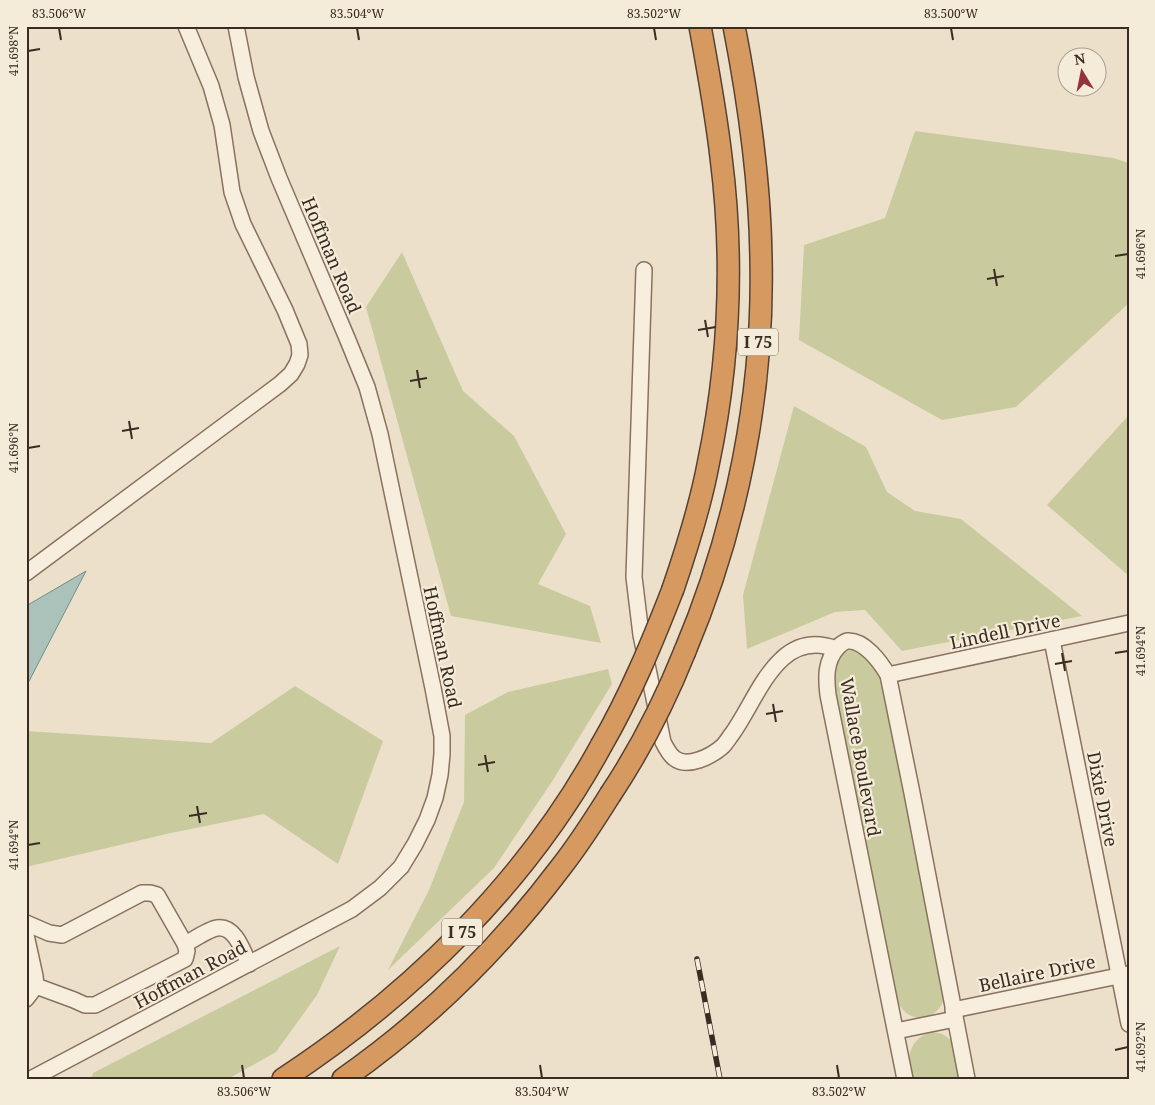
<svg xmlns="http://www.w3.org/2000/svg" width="1155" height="1105" font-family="'Noto Serif',serif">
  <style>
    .green { fill: #c9cb9e }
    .water { fill: #aac2b9; stroke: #719086 }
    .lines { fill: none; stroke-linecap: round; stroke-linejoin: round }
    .minor-casing { stroke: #89725f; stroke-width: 18 }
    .highway-casing { stroke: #574133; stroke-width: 24 }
    .minor { stroke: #f8eedd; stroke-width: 15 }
    .highway { stroke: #d69a61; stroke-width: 21 }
    .rail-casing { stroke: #3a2c22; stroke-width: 5.5 }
    .rail { stroke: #f4ebd9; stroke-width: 4; stroke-dasharray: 11; stroke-linecap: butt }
    .highway-bridge-casing { stroke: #574133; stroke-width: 24; stroke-linecap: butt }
    .highway-bridge { stroke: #d69a61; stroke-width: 21 }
    .ticks { fill: none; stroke: #3a2c22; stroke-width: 2 }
    .labels { text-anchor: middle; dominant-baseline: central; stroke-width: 4.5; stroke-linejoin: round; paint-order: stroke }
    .shield { fill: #f4ebd9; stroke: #726559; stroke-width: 1 }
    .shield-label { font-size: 16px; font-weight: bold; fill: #3a2c22 }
    .street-label { font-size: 18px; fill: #3a2c22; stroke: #f4ebd9 }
    .neatline { fill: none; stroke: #3a2c22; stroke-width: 2 }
    .ticks-label { font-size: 12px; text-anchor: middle; fill: #3a2c22 }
  </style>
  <rect width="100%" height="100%" fill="#ede0ca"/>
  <g class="green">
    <polygon points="915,131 1113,158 1129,163 1129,303 1016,407 942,420 799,340 804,245 885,218"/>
    <polygon points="402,252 463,391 514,436 566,534 538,584 590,606 601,643 451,616 366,307"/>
    <polygon points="794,406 866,447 887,492 915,511 961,519 1082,616 902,651 865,610 835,612 747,649 743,595"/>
    <polygon points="1129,415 1129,576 1047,505"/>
    <path d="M855,650C868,654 878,671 883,682L945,997C935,1026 904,1024 896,997L836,695C834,684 833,661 843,653C847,651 851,650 855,650Z"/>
    <polygon points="608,669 612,684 553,780 494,868 388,970 429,890 464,802 465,715 508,692"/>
    <polygon points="295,686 383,741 338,864 264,814 171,833 26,867 26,731 211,743"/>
    <polygon points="340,946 317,995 276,1052 228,1079 91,1079 93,1073"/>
    <path d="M933,1032C958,1034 958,1059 963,1079H912C911,1073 909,1067 909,1062C909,1046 918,1035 933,1032Z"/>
  </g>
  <polygon class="water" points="86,571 26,687 26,606"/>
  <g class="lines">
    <defs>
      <g id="minor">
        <path d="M644,270L634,577L641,635L663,742C666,748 669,754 674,758C687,769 712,756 723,746C726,743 729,738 732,734C758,698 778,627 836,649"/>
        <polyline points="26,573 280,384 291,374 297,364 300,355 299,344 285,310 243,224 232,192 222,125 211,86 186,26"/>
        <polyline points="1052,640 1129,1024"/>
        <polyline points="888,675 1129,623"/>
        <polyline points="26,923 49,933 62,935 142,893 150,893 157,895 185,944 187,951 185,959 95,1005 85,1005 74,1000 36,986"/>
        <polyline points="26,935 35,976 36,986 26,999"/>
        <path d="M185,944C193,940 209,929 217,928C235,925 243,951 249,964"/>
        <polyline points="953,1010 1128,974"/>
        <polyline points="896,1031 955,1019"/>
        <polyline points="31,1079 352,909 380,888 401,867 415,844 427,820 435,798 440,775 442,754 442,736 433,688 380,434 367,387 347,338 279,178 261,131 246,77 236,26"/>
        <path d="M905,1079L828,695C826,678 825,661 838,647C840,645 844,642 847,641C864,639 881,663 888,675L912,793L967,1079"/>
      </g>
      <g id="highway">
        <path d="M673,589C687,548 700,507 708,465C729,365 734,259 721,157C716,113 708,70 700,26"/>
        <path d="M685,651C737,528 764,392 761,259C760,181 749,103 734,26"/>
        <path d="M283,1079C411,995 527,882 601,746"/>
        <path d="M343,1079C426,1021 500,948 561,867C579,844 595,819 610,795"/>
      </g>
    </defs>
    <use href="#minor" class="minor-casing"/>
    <use href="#highway" class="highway-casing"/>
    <use href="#minor" class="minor"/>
    <use href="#highway" class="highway"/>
    <defs>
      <polyline id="rail" points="697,959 720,1079"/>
    </defs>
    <use href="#rail" class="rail-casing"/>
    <use href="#rail" class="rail"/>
    <defs>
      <g id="highway-bridge">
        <path d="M601,746C630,696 652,643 673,589"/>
        <path d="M610,795C640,750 665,701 685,651"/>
      </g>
    </defs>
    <use href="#highway-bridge" class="highway-bridge-casing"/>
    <use href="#highway-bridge" class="highway-bridge"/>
  </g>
  <path class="ticks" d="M59,28L61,40M357,28L359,40M654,28L656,40M951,28L953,40M28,51L40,49M1115,256L1128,254M994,269L997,286M987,279L1004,276M705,320L708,337M698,330L716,327M417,370L420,388M410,381L427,378M129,421L132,439M122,431L139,428M28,448L40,446M1062,653L1065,671M1115,653L1128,651M1055,664L1072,661M773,704L776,722M766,714L783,711M485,755L488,772M478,765L495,762M197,806L200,823M189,816L207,813M28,845L40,843M1115,1050L1128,1047M242,1065L244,1078M540,1065L542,1078M837,1065L839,1078"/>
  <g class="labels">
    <g class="shield">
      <rect x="738" y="328.5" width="40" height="27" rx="4"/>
      <rect x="442" y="918.5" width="40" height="27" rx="4"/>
    </g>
    <g class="shield-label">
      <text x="758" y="342">I 75</text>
      <text x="462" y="932">I 75</text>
    </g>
    <g class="street-label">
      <text transform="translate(332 255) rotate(67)">Hoffman Road</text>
      <text transform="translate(1005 631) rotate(-12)">Lindell Drive</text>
      <text transform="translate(443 647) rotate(78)">Hoffman Road</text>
      <text transform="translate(861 757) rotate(80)">Wallace Boulevard</text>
      <text transform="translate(1103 799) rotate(79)">Dixie Drive</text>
      <text transform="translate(1037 973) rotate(-12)">Bellaire Drive</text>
      <text transform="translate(190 974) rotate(-28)">Hoffman Road</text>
    </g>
  </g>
  <rect width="1155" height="1105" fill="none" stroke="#f4ebd9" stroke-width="55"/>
  <g transform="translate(1082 72) rotate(350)"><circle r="24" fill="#f4ebd9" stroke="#aa9f90"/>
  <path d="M0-4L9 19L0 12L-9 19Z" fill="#95323a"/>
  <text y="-8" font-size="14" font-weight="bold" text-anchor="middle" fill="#3a2c22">N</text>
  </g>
  <rect x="28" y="28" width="1100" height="1050" class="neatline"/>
  <g class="ticks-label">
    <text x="59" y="18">83.506°W</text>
    <text x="357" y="18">83.504°W</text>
    <text x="654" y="18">83.502°W</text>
    <text x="951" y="18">83.500°W</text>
    <text transform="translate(14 51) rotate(-90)" y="4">41.698°N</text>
    <text transform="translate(1141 254) rotate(-90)" y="4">41.696°N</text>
    <text transform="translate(14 448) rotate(-90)" y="4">41.696°N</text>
    <text transform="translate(1141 651) rotate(-90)" y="4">41.694°N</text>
    <text transform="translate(14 845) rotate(-90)" y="4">41.694°N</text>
    <text transform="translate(1141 1047) rotate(-90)" y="4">41.692°N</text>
    <text x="244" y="1096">83.506°W</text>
    <text x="542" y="1096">83.504°W</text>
    <text x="839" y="1096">83.502°W</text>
  </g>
</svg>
